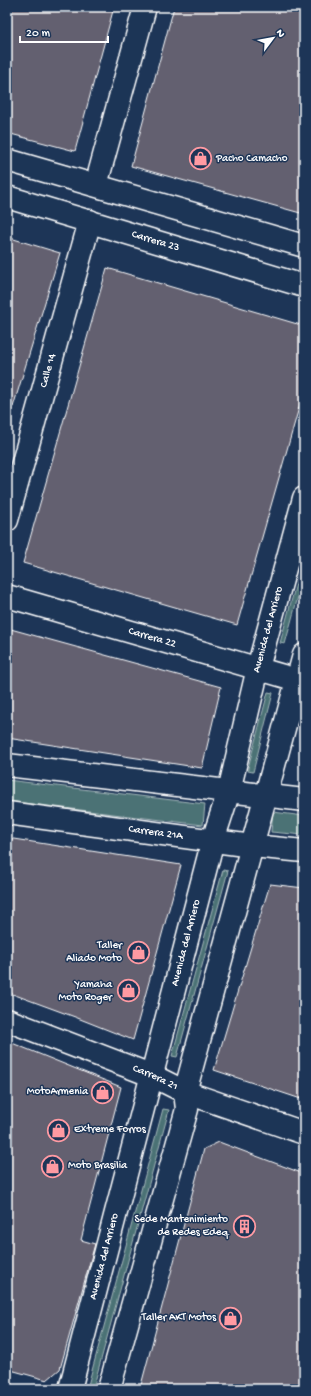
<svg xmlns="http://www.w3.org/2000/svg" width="311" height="1396" font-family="'Gochi Hand',sans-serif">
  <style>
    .green { fill: #4b7275; stroke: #a5b8ba }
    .building { fill: #646070; stroke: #fff }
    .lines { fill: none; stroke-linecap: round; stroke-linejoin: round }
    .street-casing { stroke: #fff; stroke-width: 25 }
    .secondary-casing { stroke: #fff; stroke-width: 25 }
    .street { stroke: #1d3557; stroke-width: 22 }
    .secondary { stroke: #1d3557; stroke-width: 22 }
    .labels { text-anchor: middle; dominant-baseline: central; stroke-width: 3; stroke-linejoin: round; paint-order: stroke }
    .poi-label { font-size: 11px; fill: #fff; stroke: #1d3557; text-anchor: end }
    .street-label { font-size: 11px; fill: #fff; stroke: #1d3557 }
  </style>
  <rect width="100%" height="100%" fill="#1d3557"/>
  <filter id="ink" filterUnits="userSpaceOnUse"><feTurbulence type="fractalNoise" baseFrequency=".025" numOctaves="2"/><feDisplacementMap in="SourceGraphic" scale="8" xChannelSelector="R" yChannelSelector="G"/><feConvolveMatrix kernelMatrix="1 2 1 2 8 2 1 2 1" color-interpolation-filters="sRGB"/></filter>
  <g filter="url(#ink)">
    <g class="green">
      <polygon points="304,554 304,575 285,644 280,643"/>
      <polygon points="268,692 273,693 253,772 248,771 248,768"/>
      <polygon points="7,780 205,804 203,825 7,801"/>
      <polygon points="273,812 304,816 304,835 271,832"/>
      <polygon points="223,870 228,871 177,1057 172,1056"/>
      <polygon points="163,1109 169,1110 93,1389 87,1389"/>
    </g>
    <g class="building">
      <polygon points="7,7 114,7 75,151 7,133"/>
      <polygon points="174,7 304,7 304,214 131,166"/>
      <polygon points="7,237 60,253 13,407 7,406"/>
      <polygon points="107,268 304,326 304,390 237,625 23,563"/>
      <polygon points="7,628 221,687 202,768 7,738"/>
      <polygon points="7,838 181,865 133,1040 75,1017 7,992"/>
      <polygon points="270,884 304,888 304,1100 214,1070"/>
      <polygon points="7,1041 121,1087 81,1240 95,1244 60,1369 47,1380 7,1369"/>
      <polygon points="219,1142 304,1174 304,1389 140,1389 204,1149"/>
    </g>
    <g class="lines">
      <defs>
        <g id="street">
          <polyline points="96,185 145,7"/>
          <path id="s1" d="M7,520L90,221"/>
          <path id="s2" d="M7,596L297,680"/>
          <polyline points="7,765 304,800"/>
          <path id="s3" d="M7,813L252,846L304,851"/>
          <polyline points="185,1092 304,1133"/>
        </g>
        <g id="secondary">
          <polyline points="7,160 304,246"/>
          <path id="s4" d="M7,197L304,286"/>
          <path id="s5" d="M7,1020L153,1076L185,1092"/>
          <path id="s6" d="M70,1389L213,840L229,791L258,668L304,498"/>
          <polyline points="109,1389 187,1109 185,1092 304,655"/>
        </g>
      </defs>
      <use href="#street" class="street-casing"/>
      <use href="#secondary" class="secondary-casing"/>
      <use href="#street" class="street"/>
      <use href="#secondary" class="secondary"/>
    </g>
  </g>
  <defs>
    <symbol id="shop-ring" viewBox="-11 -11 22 22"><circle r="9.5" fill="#1d3557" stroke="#ff9aa2" stroke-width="1.5"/><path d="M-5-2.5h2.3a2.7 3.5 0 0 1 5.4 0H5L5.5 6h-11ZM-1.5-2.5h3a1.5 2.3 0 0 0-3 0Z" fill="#ff9aa2"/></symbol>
    <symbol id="building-ring" viewBox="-11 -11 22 22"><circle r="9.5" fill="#1d3557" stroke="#ff9aa2" stroke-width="1.5"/><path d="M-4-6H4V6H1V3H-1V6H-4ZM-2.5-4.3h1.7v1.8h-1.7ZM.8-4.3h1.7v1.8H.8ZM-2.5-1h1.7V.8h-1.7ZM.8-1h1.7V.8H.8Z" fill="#ff9aa2"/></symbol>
  </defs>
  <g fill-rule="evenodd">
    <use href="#shop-ring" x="188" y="146" width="25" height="25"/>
    <use href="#shop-ring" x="126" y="940" width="25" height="25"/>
    <use href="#shop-ring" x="116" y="978" width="25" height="25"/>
    <use href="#shop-ring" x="90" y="1080" width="25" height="25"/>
    <use href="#shop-ring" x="46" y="1118" width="25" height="25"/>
    <use href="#shop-ring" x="40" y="1154" width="25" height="25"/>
    <use href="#building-ring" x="232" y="1214" width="25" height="25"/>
    <use href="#shop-ring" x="218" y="1306" width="25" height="25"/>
  </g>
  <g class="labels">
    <g class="poi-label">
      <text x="216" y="159" text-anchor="start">Pacho Camacho</text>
      <text x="122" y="946">Taller<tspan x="122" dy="13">Aliado Moto</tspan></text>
      <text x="112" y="985">Yamaha<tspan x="112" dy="13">Moto Roger</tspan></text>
      <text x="88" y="1092">MotoArmenia</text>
      <text x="74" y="1130" text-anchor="start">Extreme Forros</text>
      <text x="68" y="1166" text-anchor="start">Moto Brasilia</text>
      <text x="228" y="1220">Sede Mantenimiento<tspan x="228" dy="13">de Redes Edeq</tspan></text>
      <text x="216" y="1318">Taller AKT Motos</text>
    </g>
    <g class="street-label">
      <text stroke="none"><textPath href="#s4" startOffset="155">Carrera 23</textPath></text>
      <text stroke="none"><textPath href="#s1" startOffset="155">Calle 14</textPath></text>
      <text stroke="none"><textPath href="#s6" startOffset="785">Avenida del Arriero</textPath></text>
      <text stroke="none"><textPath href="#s2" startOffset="151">Carrera 22</textPath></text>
      <text stroke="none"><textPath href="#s3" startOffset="150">Carrera 21A</textPath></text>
      <text stroke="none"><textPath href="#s6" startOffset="461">Avenida del Arriero</textPath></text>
      <text stroke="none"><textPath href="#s5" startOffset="159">Carrera 21</textPath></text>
      <text stroke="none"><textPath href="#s6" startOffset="137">Avenida del Arriero</textPath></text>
    </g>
  </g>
  <rect width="311" height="1396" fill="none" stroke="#1d3557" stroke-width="24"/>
  <rect x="12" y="12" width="287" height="1372" fill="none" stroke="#fff" stroke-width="1.5" filter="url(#ink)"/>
  <g transform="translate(273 38) rotate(58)" stroke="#1d3557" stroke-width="3" paint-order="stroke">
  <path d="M0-3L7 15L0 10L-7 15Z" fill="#ffffff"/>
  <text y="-6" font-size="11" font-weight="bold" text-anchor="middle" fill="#ffffff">N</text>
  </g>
  <path d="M20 36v6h88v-6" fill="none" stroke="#ffffff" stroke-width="2"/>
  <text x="26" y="36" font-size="12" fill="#ffffff" stroke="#1d3557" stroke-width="3" paint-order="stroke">20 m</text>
</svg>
